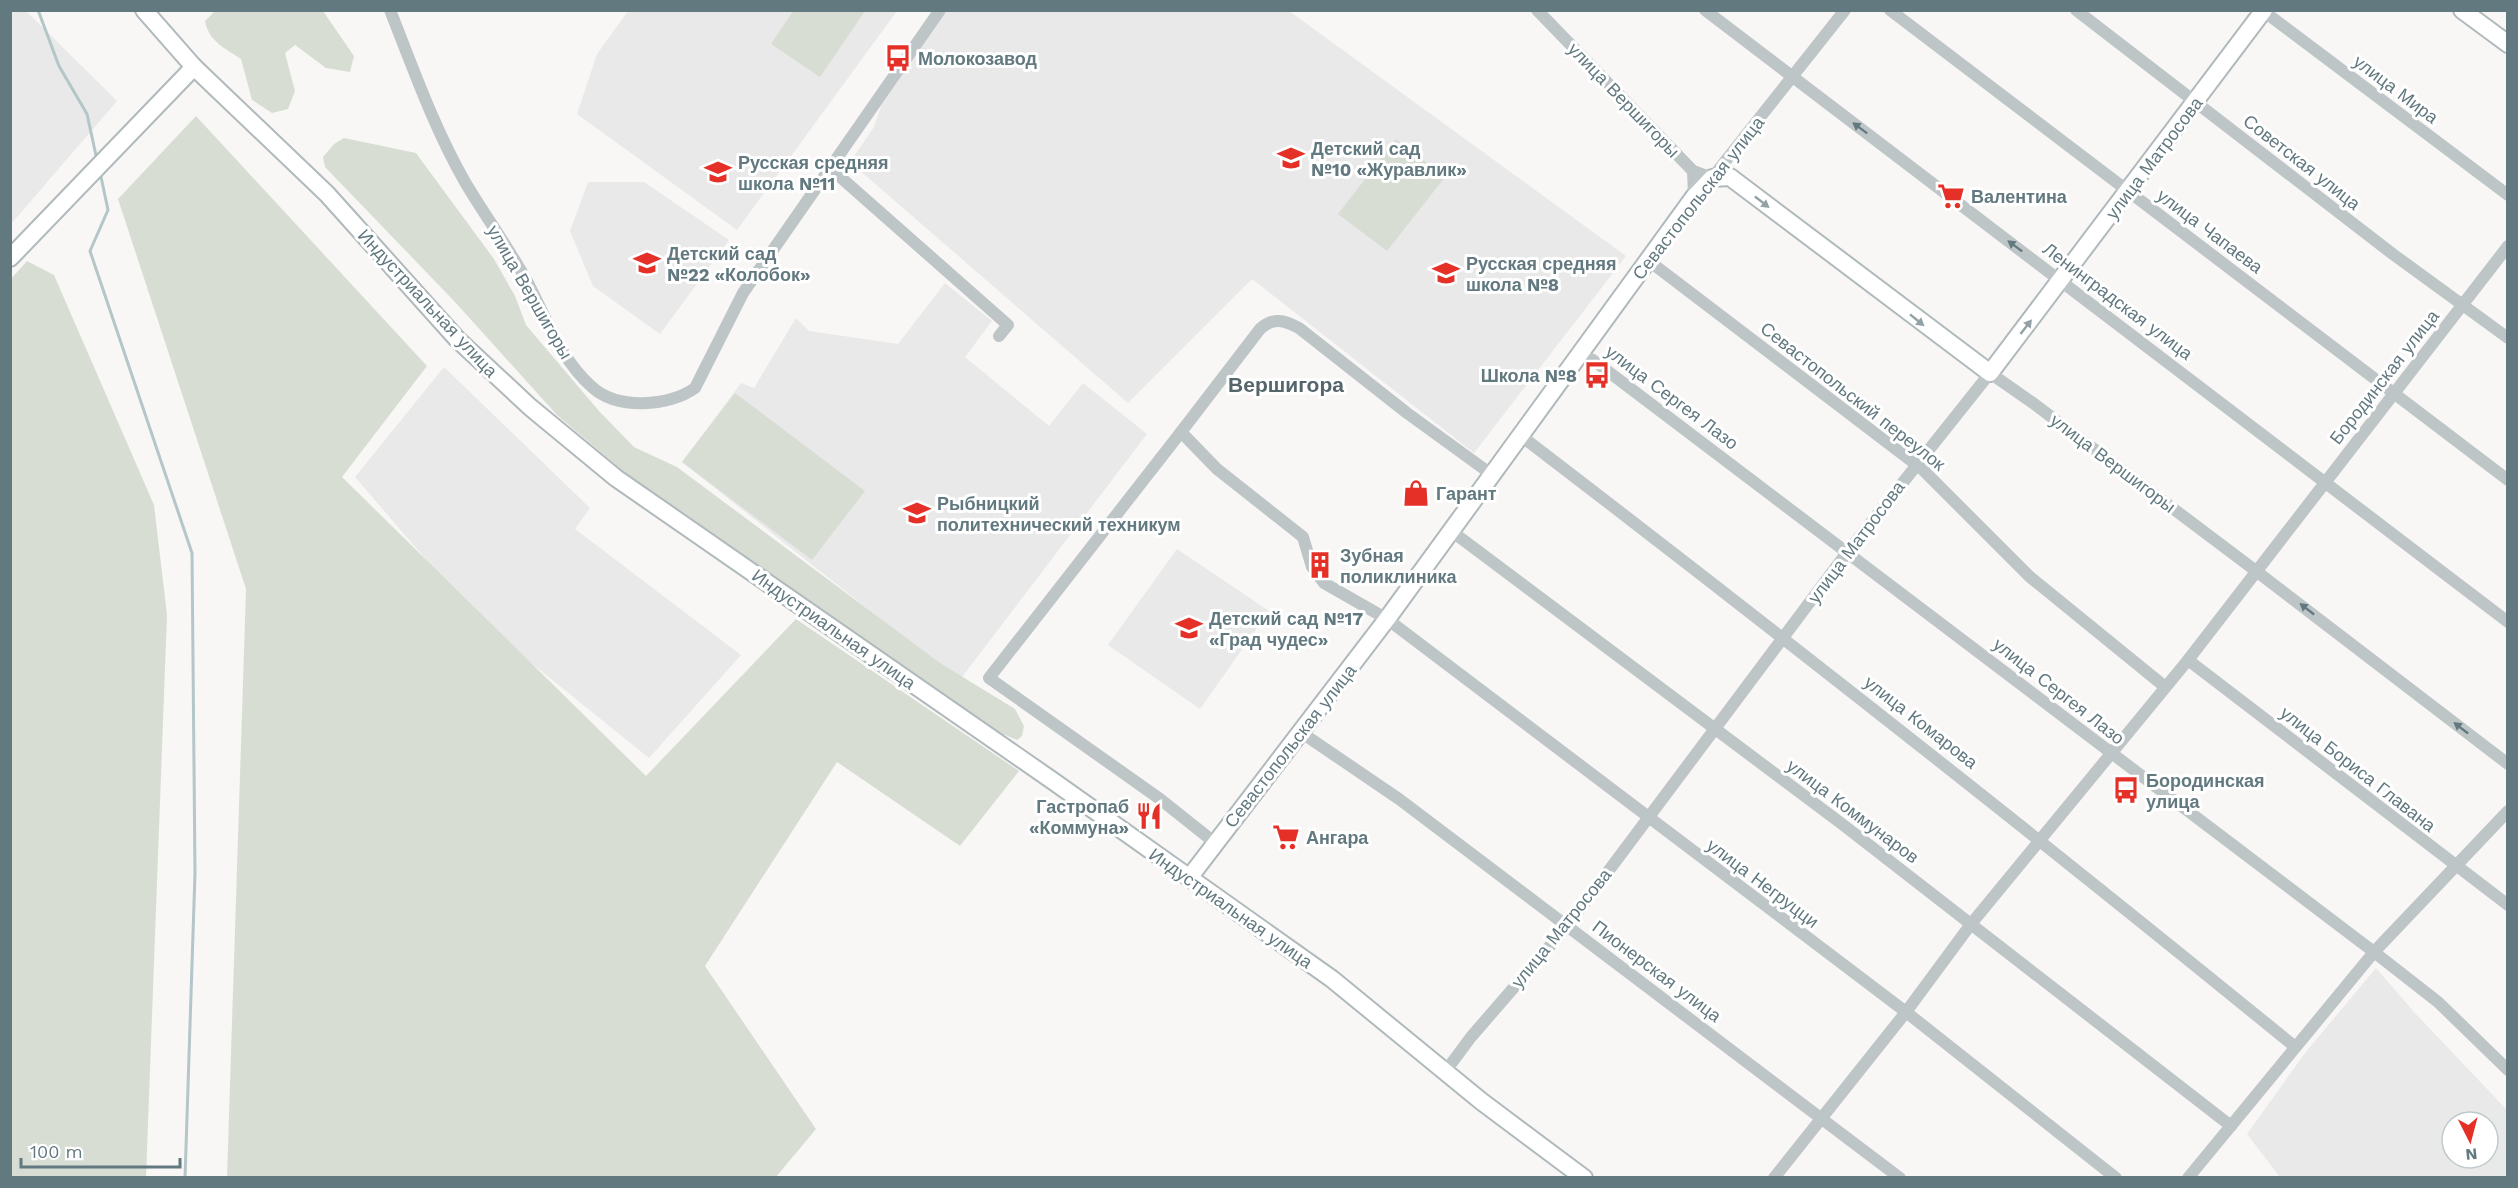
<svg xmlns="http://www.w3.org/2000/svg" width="2518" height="1188" font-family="'Work Sans',sans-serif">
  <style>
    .built { fill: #e8e9e8; fill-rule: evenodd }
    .green { fill: #d8ddd4 }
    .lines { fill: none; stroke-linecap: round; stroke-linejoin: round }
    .stream { stroke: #b4c6c7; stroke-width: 3 }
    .secondary-casing { stroke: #b0b9bc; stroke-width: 20 }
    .street { stroke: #bec5c7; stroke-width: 12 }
    .secondary { stroke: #fff; stroke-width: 16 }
    .oneway { fill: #627980 }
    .oneway2 { fill: #91a1a6 }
    .labels { text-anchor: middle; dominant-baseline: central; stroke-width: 6; stroke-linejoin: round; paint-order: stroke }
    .poi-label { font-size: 18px; font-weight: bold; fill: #627980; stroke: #fff; text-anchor: start }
    .street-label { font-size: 18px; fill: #627980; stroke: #fff }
    .quarter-label { font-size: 21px; font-weight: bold; fill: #54656b; stroke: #fff }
  </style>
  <rect width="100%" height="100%" fill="#f8f7f5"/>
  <g class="built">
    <polygon points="11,10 26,11 117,101 11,224"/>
    <polygon points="628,11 897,11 737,230 577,114 597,54"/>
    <polygon points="946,11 1289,11 1626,256 1474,453 1252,279 1128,403 850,162 874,127 881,106"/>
    <polygon points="588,182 644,182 729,240 660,334 593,286 570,231"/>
    <polygon points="945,283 992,321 965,357 1049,426 1083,383 1147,434 959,681 682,462 741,383 754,388 796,318 809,331 898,344"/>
    <polygon points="444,367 590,508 575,529 741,655 649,758 478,620 355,477"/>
    <polygon points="1177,549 1269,611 1200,709 1108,645"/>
    <path d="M2376,968L2414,1012L2507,1110V1177H2280L2247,1134L2305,1053ZM2452,1122H2488V1158H2452Z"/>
  </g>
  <g class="green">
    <polygon points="794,10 865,10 865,11 820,77 771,44"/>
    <path d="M215,11H323L354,56L350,72L326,68L295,45L285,53L295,91L288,109L272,113L252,100L241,59C225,48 209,42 205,21Z"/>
    <polygon points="196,116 427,366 342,477 646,776 796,619 1019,771 960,846 837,762 705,966 816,1129 776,1177 227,1177 246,589 118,199"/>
    <polygon points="344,138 416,153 494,259 515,296 526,325 599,411 634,447 677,467 940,663 1015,709 1024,726 1022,736 1017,740 984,726 643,488 557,415 455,302 325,167 323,157 334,144"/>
    <polygon points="1396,139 1445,177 1387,251 1338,214"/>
    <polygon points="27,261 54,275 154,505 167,615 146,1177 11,1177 10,280"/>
    <polygon points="735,393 865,491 812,560 682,462"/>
  </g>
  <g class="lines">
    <g class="stream">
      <polyline points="38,10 59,66 87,114 97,160"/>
      <polyline points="100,172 108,210 90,251 192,553 195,873 185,1178"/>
    </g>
    <defs>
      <g id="secondary">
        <polyline points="144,10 194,67 327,194 457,339 530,407 616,478 1053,781 1332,979 1481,1101 1584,1178"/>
        <polyline points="2462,10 2508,44"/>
        <polyline points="10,258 194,67"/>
        <polyline points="1189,878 1387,619 1694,197 1712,178 1730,177 1990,373 2264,10"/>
      </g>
    </defs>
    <use href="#secondary" class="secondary-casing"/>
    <g class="street">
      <path d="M390,10C413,68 434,128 465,182C485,216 509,248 528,283C547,319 561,360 592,387C617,410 669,407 695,388L743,293L940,10"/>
      <polyline points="1537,10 1693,171 1694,197"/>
      <polyline points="1705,10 2508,622"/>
      <polyline points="1890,10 2508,480"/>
      <polyline points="2076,10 2394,255 2508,338"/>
      <polyline points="2262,10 2508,195"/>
      <polyline points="830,168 1008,325 999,336"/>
      <polyline points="1693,171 1712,178 1845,10"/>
      <polyline points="1649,261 1922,469 2030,577 2164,686"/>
      <polyline points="1579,354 1593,360 2374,952 2438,1002 2508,1070"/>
      <polyline points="1181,432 989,678 1160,799 1214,842"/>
      <path d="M1520,435C1781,635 2039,838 2294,1046"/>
      <path d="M1491,474L1407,413L1299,328C1284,320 1273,317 1260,329L1181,432L1217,469L1303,537L1312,567L1324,583L1387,619L1906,1012L2116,1178"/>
      <polyline points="1450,530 1842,824 2231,1126"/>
      <polyline points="2188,660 2508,905"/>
      <polyline points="1302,733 1399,799 1900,1178"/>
      <polyline points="1445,1072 1471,1037 1568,925 1842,559 1990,373 2033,403 2256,571 2508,764"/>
      <polyline points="1774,1178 1906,1012 1971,924 2188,660 2508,246"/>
      <polyline points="2188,1178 2374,952 2508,811"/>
    </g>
    <use href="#secondary" class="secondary"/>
  </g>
  <defs><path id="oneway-solid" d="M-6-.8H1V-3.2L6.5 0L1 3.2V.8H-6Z" transform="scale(1.5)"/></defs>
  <g class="oneway">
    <use href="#oneway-solid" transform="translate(1860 128) rotate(-143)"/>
    <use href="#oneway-solid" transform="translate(2015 246) rotate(-143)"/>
    <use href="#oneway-solid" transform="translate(2307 609) rotate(-142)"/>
    <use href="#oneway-solid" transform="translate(2461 728) rotate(-142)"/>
  </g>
  <g class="oneway2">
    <use href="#oneway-solid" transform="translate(1762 202) rotate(38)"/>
    <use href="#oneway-solid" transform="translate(1917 320) rotate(39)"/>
    <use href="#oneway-solid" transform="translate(2026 327) rotate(-52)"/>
  </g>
  <defs>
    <symbol id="bus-bare" viewBox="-9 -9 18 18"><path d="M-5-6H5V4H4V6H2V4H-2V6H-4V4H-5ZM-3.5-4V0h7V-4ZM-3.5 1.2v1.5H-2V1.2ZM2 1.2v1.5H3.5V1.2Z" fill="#e53027" stroke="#fff" stroke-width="2.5" paint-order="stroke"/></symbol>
    <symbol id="school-bare" viewBox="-9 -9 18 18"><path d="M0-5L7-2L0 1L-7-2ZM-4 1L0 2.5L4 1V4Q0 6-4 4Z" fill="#e53027" stroke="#fff" stroke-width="2.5" paint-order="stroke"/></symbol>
    <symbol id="supermarket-bare" viewBox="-9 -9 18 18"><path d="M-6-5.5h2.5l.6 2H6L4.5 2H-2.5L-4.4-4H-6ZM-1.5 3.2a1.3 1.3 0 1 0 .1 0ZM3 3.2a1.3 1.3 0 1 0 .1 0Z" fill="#e53027" stroke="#fff" stroke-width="2.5" paint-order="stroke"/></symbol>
    <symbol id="shop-bare" viewBox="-9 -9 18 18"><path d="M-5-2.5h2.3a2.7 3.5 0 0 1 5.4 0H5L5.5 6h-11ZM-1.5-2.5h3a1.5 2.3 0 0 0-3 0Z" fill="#e53027" stroke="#fff" stroke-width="2.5" paint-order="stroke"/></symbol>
    <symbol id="university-bare" viewBox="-9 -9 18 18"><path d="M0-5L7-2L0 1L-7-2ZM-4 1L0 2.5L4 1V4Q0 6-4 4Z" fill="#e53027" stroke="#fff" stroke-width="2.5" paint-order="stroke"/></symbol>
    <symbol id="building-bare" viewBox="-9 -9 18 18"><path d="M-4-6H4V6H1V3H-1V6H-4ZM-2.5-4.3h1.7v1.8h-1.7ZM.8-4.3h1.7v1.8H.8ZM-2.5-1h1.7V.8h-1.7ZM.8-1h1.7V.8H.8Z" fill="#e53027" stroke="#fff" stroke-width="2.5" paint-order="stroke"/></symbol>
    <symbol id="restaurant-bare" viewBox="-9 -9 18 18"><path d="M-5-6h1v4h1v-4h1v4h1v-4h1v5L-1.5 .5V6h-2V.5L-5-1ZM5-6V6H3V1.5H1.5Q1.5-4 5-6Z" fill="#e53027" stroke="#fff" stroke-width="2.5" paint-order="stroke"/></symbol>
  </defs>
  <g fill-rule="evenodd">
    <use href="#bus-bare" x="879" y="39" width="38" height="38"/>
    <use href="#school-bare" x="1272" y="139" width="38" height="38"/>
    <use href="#school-bare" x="699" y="153" width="38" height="38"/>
    <use href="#supermarket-bare" x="1932" y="177" width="38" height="38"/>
    <use href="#school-bare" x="628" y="244" width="38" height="38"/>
    <use href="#school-bare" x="1427" y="254" width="38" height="38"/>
    <use href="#bus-bare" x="1578" y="356" width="38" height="38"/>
    <use href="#shop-bare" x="1397" y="474" width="38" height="38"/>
    <use href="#university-bare" x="898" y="494" width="38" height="38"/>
    <use href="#building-bare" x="1301" y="546" width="38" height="38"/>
    <use href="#school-bare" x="1170" y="609" width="38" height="38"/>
    <use href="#bus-bare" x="2107" y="771" width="38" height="38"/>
    <use href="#restaurant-bare" x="1130" y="797" width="38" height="38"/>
    <use href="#supermarket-bare" x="1267" y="818" width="38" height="38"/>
  </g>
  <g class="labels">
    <g class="poi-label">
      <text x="918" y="58">Молокозавод</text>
      <text x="1311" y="148">Детский сад<tspan x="1311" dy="21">№10 «Журавлик»</tspan></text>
      <text x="738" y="162">Русская средняя<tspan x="738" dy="21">школа №11</tspan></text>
      <text x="1971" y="196">Валентина</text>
      <text x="667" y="253">Детский сад<tspan x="667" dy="21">№22 «Колобок»</tspan></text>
      <text x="1466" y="263">Русская средняя<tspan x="1466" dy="21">школа №8</tspan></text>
      <text x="1577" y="375" text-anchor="end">Школа №8</text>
      <text x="1436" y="493">Гарант</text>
      <text x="937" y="503">Рыбницкий<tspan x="937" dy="21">политехнический техникум</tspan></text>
      <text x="1340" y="555">Зубная<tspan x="1340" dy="21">поликлиника</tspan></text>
      <text x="1209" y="618">Детский сад №17<tspan x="1209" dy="21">«Град чудес»</tspan></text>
      <text x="2146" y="780">Бородинская<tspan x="2146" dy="21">улица</tspan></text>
      <text x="1129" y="806" text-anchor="end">Гастропаб<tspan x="1129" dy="21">«Коммуна»</tspan></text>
      <text x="1306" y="837">Ангара</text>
    </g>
    <g class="street-label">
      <text transform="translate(2396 89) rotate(37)">улица Мира</text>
      <text transform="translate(1624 100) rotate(46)">улица Вершигоры</text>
      <text transform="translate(2154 158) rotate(-53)">улица Матросова</text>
      <text transform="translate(2302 162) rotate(38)">Советская улица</text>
      <text transform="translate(1698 198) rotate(-52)">Севастопольская улица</text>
      <text transform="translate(2210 231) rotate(37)">улица Чапаева</text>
      <text transform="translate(530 292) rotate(60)">улица Вершигоры</text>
      <text transform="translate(2118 301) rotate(37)">Ленинградская улица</text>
      <text transform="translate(428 303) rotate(47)">Индустриальная улица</text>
      <text transform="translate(2384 377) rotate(-52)">Бородинская улица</text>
      <text transform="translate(1853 396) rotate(38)">Севастопольский переулок</text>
      <text transform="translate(1672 397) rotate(37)">улица Сергея Лазо</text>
      <text transform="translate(2113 463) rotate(37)">улица Вершигоры</text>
      <text transform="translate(1856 542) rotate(-53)">улица Матросова</text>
      <text transform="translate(834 629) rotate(35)">Индустриальная улица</text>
      <text transform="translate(2059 691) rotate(38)">улица Сергея Лазо</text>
      <text transform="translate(1921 722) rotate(38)">улица Комарова</text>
      <text transform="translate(1290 746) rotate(-52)">Севастопольская улица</text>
      <text transform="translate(2358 769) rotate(38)">улица Бориса Главана</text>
      <text transform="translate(1853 811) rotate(37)">улица Коммунаров</text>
      <text transform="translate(1763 883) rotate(37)">улица Негруцци</text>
      <text transform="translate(1231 908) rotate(35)">Индустриальная улица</text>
      <text transform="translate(1561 928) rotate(-51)">улица Матросова</text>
      <text transform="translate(1657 971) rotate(37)">Пионерская улица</text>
    </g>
    <g class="quarter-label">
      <text x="1286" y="384">Вершигора</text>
    </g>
  </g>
  <rect width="2518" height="1188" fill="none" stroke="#627980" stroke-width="24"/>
  <g transform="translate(2470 1140) rotate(174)"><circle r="28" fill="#ffffff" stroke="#c0c9cc" stroke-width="1.5"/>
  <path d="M0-4.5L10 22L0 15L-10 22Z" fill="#e53027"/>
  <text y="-9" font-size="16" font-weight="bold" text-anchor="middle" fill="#627980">N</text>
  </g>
  <path d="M21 1158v9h159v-9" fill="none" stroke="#627980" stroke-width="3"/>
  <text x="30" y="1158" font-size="18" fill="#627980" stroke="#ffffff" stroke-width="4.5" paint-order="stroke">100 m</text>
</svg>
